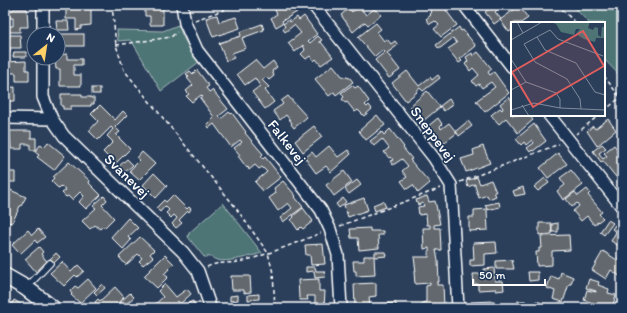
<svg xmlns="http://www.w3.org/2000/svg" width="627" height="313" font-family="Itim,sans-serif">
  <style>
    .green { fill: #4e7476; stroke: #a6baba }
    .building { fill: #62686d; stroke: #fff }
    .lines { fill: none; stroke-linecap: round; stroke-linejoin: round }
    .lane-casing { stroke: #fff; stroke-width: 8 }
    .street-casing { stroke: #fff; stroke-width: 14 }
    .secondary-casing { stroke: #fff; stroke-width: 18 }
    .path { stroke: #fff; stroke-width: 1.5; stroke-dasharray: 4 3; stroke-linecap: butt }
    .lane { stroke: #1d3557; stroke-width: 5.5 }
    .street { stroke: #1d3557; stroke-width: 11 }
    .secondary { stroke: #1d3557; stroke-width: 15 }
    .labels { text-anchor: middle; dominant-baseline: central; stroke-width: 3; stroke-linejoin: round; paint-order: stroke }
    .street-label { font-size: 15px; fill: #fff; stroke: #1d3557 }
    .inset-road { fill: none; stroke: #808c9d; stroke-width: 1 }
    .view { fill: #e05e5e; fill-opacity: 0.15; stroke: #e05e5e; stroke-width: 2 }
    .inset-edge { fill: none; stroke: #fff; stroke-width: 2 }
  </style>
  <rect width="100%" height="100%" fill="#2b3f5b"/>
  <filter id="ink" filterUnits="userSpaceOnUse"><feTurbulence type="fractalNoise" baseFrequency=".025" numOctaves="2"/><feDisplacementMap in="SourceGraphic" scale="8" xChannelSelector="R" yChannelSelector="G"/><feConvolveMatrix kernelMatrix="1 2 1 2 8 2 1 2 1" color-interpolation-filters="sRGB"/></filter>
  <g filter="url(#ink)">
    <g class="green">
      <polygon points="572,5 622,5 622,78 604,59 604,23 589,23"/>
      <polygon points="178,25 184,39 199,62 161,91 133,43 130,40 118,41 117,30 163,31"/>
      <path d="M223,203L262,253C251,256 227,263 217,260C211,258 213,256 204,257L188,237L189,233Z"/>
    </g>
    <g class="building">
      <polygon points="145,5 167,5 167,6 163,6 163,25 150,25 150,16 145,16"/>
      <polygon points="279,5 293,5 297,12 282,21 283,23 276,27 271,18 277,14 274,8"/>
      <polygon points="426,5 442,5 457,25 441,37 434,29 439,25 435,21 430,24 426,19 431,15 430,14 432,12"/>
      <polygon points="492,5 497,5 499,8 495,12 501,19 494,24 485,12 493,6"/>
      <polygon points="66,6 91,6 91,25 81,26 81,29 76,30 76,19 66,19"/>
      <polygon points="359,6 366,15 374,9 376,11 377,10 381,15 368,25 365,22 353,32 341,15 349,8 352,12"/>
      <polygon points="519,6 528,18 521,23 512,23 512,30 509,32 500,20"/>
      <polygon points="13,9 27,9 28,27 20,27 20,32 9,32 8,26 13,26 13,18 9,18 9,10 13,10"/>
      <polygon points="217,15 219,22 236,17 240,28 213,37 206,18"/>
      <polygon points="304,16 317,34 308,41 310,43 318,36 322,40 319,42 321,42 333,57 321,65 316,59 314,61 310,56 306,59 301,54 305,50 303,45 295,52 288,43 301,33 294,25 285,32 283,29 285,26 283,24 289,20 290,22 297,17 299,20"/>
      <polygon points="56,21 68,21 69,30 57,30"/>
      <polygon points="376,23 381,29 377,32 384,41 387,39 391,44 395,41 398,45 387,53 400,70 389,78 375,60 385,52 383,50 375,57 358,37"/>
      <polygon points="262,24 264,30 242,38 246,48 232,53 234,58 226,61 219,43 241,36 240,32"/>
      <polygon points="459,27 461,31 463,30 476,46 460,59 462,61 459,63 448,49 457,43 453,38 439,49 436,45"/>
      <rect x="59" y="34" width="25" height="12"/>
      <polygon points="5,35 20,35 21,48 10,48 10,52 5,53"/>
      <polygon points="14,52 26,52 26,57 13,57"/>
      <polygon points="478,52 492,69 488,72 490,75 494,72 509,93 485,112 476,101 495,87 491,82 482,88 479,84 476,86 472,81 479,75 473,68 470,71 465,64 468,61 466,57 472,53 473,56"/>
      <polygon points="67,54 67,59 82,59 82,65 74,65 74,75 81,75 81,86 60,86 60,69 56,69 55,58 58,58 58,55"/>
      <polygon points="255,60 263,69 273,61 277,67 272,71 274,76 269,80 266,77 262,80 269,87 265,90 274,102 265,109 252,92 260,86 255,78 245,85 237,74"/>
      <polygon points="26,61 26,70 29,70 29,81 16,81 16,73 5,73 5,62"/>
      <polygon points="333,65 342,76 350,78 353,82 336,95 334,92 329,96 315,79"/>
      <polygon points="197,70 209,86 206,88 209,92 212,90 214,92 228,109 219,116 221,119 229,112 231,114 232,113 246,132 245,133 263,154 261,156 263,159 265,157 281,177 263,191 255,182 267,172 262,167 259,169 255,165 249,170 248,167 247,168 238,156 240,155 234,148 242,142 240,140 231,147 214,124 209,128 207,124 214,117 200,98 203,97 201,95 192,102 186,96 189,94 186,91 193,85 187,78 189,77 186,74 190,71 193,74"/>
      <polygon points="407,71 419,86 430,77 432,80 438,75 440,78 423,91 420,88 416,91 417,92 406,101 392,83"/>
      <polygon points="352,85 355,88 358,86 369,101 365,105 367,107 369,105 372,109 364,116 358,110 355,112 347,102 345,103 342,99 344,97 341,93"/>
      <polygon points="15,87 15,101 5,101 5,88"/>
      <rect x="92" y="88" width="8" height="6"/>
      <polygon points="427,91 440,107 423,121 410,106"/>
      <polygon points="61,94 82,94 82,97 91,97 91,98 94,98 94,104 91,104 91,106 71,106 71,109 63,109 63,106 61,106"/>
      <polygon points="288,96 307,117 294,128 291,124 292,123 286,115 280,120 273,111 283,104 281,101"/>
      <polygon points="509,97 512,101 512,115 529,115 533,120 518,133 506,118 499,124 491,115 500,108 502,110 503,108 500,104"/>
      <polygon points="449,99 453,104 444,111 440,106"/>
      <polygon points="100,105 115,120 123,111 127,115 115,127 120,132 116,135 130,149 115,164 103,152 113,142 107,136 113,129 111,127 98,140 89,131 98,121 91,114"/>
      <polygon points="377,115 385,125 366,140 359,131"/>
      <polygon points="438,118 442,124 440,126 441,129 449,123 457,133 441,145 427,127"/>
      <polygon points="608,119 616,130 597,146 587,131 593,126 595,129"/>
      <polygon points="468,121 472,126 459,136 456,131"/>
      <polygon points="534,124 546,141 533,151 532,150 530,152 527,148 534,143 532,140 526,145 524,142 521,145 516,139"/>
      <polygon points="314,126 322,137 303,152 295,141"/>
      <polygon points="390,129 404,147 403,148 412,159 410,160 430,183 418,193 413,185 407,189 401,181 407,177 402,171 408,166 402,159 393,165 390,161 393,160 391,157 389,158 384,152 389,148 382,139 374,146 370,141 382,132 384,135"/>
      <polygon points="10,131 31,131 31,138 36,138 36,150 30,150 30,144 22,144 22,149 11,149"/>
      <polygon points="48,142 65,156 54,170 37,157 39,155 35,152 41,144 44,147"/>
      <polygon points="602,144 606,148 599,153 603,159 607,156 604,153 614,145 618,150 616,151 622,158 622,173 616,177 603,161 601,162 593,151"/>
      <polygon points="329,146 338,157 348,150 351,154 331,172 326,166 316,173 305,158 312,152 316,157"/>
      <polygon points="483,146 490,163 466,172 461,159 474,155 473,150"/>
      <polygon points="142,152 155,164 139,180 129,171 140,160 137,158"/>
      <polygon points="558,153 567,164 548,178 540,168"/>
      <polygon points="127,159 133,165 124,173 118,167"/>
      <polygon points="69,162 90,181 89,183 101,195 86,209 79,202 84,196 80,192 72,200 68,196 66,197 62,193 66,190 61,186 59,188 57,187 51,181 54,178 53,177"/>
      <polygon points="571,170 583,185 563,200 557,191 565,185 560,178"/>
      <polygon points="344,171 352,182 334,196 326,185"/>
      <rect x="8" y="172" width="7" height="10"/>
      <polygon points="154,173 167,186 156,198 143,185"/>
      <polygon points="477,177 480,184 491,180 496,192 494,192 496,196 489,199 487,195 479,198 475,186 475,184 468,187 466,181"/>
      <polygon points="545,178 549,183 538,191 534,187"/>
      <polygon points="357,180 361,185 349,194 345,189"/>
      <polygon points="283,181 296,196 295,197 303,207 283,222 280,218 292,208 288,203 278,211 269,198 276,193 274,188"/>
      <polygon points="523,187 525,194 515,196 513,191"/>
      <polygon points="8,189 26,197 21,206 20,206 12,223 9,222 5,232 5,207 9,199 5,197 5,195"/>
      <polygon points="587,189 590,193 588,195 602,212 599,214 603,218 594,225 587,216 581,221 573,211 579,206 577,203 572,207 566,199 575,192 578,196"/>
      <polygon points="173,195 187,209 189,207 191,209 189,212 188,211 179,220 182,223 176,228 172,224 177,218 174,215 171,218 166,213 169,210 165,206 160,212 156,208 164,200 166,202"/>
      <polygon points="104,196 107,200 102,205 114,218 104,228 103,226 100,229 95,225 90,229 82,221 96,208 93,206"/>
      <polygon points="427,196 429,202 435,201 440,224 434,225 434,228 440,228 441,250 436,250 438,261 439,282 437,282 437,285 443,285 444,307 435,308 422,308 422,303 426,302 426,286 430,285 430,283 415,284 414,272 416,272 414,257 429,257 429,248 424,249 423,228 430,228 430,225 427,225 426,214 419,215 418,207 424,206 423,203 418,205 416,200"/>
      <polygon points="343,198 346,202 339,208 336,204"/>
      <polygon points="364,198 368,210 348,217 344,205"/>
      <polygon points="383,201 386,207 375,211 373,205"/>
      <polygon points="499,202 500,207 487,210 488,230 469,231 469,217 474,217 474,210 487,209 485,205"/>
      <polygon points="303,208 313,221 303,229 301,227 298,230 291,220 294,217 293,216"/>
      <polygon points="128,218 138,228 128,237 131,240 123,249 111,237"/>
      <polygon points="608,220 613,223 604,235 600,232"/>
      <polygon points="539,223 551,223 552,234 539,235"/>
      <polygon points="558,223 558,232 552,232 552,224"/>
      <polygon points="615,225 622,229 622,248 611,241 616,232 612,229"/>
      <polygon points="370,228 370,231 383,231 383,235 378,235 379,248 359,250 358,238 351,238 350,229"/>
      <polygon points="38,229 45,237 37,243 35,240 20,254 12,245 28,230 32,235"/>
      <polygon points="569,235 570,250 552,251 552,265 537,266 536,252 539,252 539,248 542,248 541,236"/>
      <polygon points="140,237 154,250 150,254 153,257 143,265 139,261 142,258 138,254 126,265 119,257"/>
      <polygon points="496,242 497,253 485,254 485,265 470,266 470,260 474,260 473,243"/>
      <polygon points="323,244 325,264 311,265 310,255 306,255 305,245"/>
      <polygon points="39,247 43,252 41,254 49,264 38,274 25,259"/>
      <polygon points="603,251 617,260 619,257 622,259 621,277 611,270 606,279 592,270"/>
      <polygon points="375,252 386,252 387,256 375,257"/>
      <polygon points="56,253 60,257 53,264 49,260"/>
      <polygon points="165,255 174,264 164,274 168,277 157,288 144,276"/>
      <polygon points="364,256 374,256 375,275 356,276 356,271 354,271 353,261 364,261"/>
      <polygon points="512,260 514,269 496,269 496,261"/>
      <polygon points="62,262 71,272 78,265 84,271 77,277 75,275 64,286 50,273"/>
      <polygon points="306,267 315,267 316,271 324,271 325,277 315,278 314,271 306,272"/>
      <polygon points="494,268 495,281 503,281 504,290 496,291 496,289 478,290 478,284 474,284 473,274 484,274 484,269"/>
      <polygon points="528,272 538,272 538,280 529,281"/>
      <polygon points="561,272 573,277 571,284 569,284 563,302 553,299 555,291 547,288 551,276 559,279"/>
      <polygon points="231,276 250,276 251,292 244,293 244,290 232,290"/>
      <polygon points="88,279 96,288 80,303 71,295 72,294 70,291 75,286 78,288"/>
      <polygon points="319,279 319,291 325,291 324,308 315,308 315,296 307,296 308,300 300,300 299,297 298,280"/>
      <polygon points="589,279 599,282 598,285 609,289 608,293 616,295 612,308 601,308 602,306 584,300 587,290 596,292 596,291 586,288"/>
      <polygon points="376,283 376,296 369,297 370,308 355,307 354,284"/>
      <polygon points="102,284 105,288 97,295 94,292"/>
      <polygon points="165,284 176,297 187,289 191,294 180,304 178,301 171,308 151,308 163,297 158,291"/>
      <polygon points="115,287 124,297 112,308 100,308 95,302 98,299 100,301"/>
      <polygon points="130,293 134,297 123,307 119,303"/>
      <polygon points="259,294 259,299 248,300 248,295"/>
      <polygon points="238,295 238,300 230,301 230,296"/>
      <polygon points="14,300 24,306 24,305 27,307 26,308 9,308"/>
      <polygon points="193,301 196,308 185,308 184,305"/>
      <polygon points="494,301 496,308 472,308 471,302"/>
      <rect x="518" y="301" width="7" height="7"/>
      <polygon points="536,301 557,308 534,308"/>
      <polygon points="244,303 244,308 222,308 222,304"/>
      <polygon points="396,303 396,308 379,308 379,304"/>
    </g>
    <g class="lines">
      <defs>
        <polyline id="lane" points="26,288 50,263"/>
        <g id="street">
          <polyline points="43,5 43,34"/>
          <polyline points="182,5 185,23 197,50 321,210 330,229 338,255 341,308"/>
          <polyline points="313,5 434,158 451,185 458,308"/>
          <polyline points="464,5 512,67"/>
          <polyline points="43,58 43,97 52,119 64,136 183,252 198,271 209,303 209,308"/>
          <polyline points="549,115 622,207"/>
          <polyline points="5,118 52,119"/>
        </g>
        <polyline id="secondary" points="5,276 26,288 52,308"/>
      </defs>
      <use href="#lane" class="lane-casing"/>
      <use href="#street" class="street-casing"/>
      <use href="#secondary" class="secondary-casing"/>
      <g class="path">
        <polyline points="112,5 116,45 124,70 233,204 268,253 273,273 275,308"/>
        <polyline points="557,5 576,23"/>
        <polyline points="195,20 238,5"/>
        <polyline points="116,45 171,37 177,32"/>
        <polyline points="604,76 622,100"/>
        <polyline points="604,111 622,96"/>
        <polyline points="576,134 599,115"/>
        <polyline points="460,182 559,144"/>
        <polyline points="340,226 441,188"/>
        <path d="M207,267C222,260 229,265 243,261C270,254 295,243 321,233"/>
      </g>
      <use href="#lane" class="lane"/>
      <use href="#street" class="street"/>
      <use href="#secondary" class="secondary"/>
    </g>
  </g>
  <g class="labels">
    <g class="street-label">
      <text transform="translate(433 134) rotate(53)">Sneppevej</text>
      <text transform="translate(287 142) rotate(52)">Falkevej</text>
      <text transform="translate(127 176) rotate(44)">Svanevej</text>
    </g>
  </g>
  <g transform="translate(511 22)">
    <rect width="94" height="94" fill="#2b3f5b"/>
    <path d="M40,0H79L77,6L82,8L84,5L87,6V13L90,15L91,5H94L93,16H85L84,20L73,17L65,12L69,7H65L63,13L50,10L45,2Z" fill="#4e7476"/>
    <path class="inset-road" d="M6,0L12,11M26,15L34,28L65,41L84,70L94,73M0,18L31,0M94,21V47M0,37L15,60L45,71L49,77V86M0,68L15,60M11,83L18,94M70,87L69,77L56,57L24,40L13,22L39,8L47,17L92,34M0,88L23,81L49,86L94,88"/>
    <path class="view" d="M72,9L93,44L22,85L1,50Z"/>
    <rect width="94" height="94" class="inset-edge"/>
  </g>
  <rect width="627" height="313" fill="none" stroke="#1d3557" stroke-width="20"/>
  <rect x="10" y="10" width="607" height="293" fill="none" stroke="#fff" stroke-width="1.5" filter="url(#ink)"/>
  <g transform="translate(46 46) rotate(30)"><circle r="19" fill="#1d3557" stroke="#77869a"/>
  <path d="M0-3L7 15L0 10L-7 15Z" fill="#ffd166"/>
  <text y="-6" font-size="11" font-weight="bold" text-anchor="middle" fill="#ffffff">N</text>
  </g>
  <path d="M473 279v6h72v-6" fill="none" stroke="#ffffff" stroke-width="2"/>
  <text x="479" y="279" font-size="12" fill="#ffffff" stroke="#1d3557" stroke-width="3" paint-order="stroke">50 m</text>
</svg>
